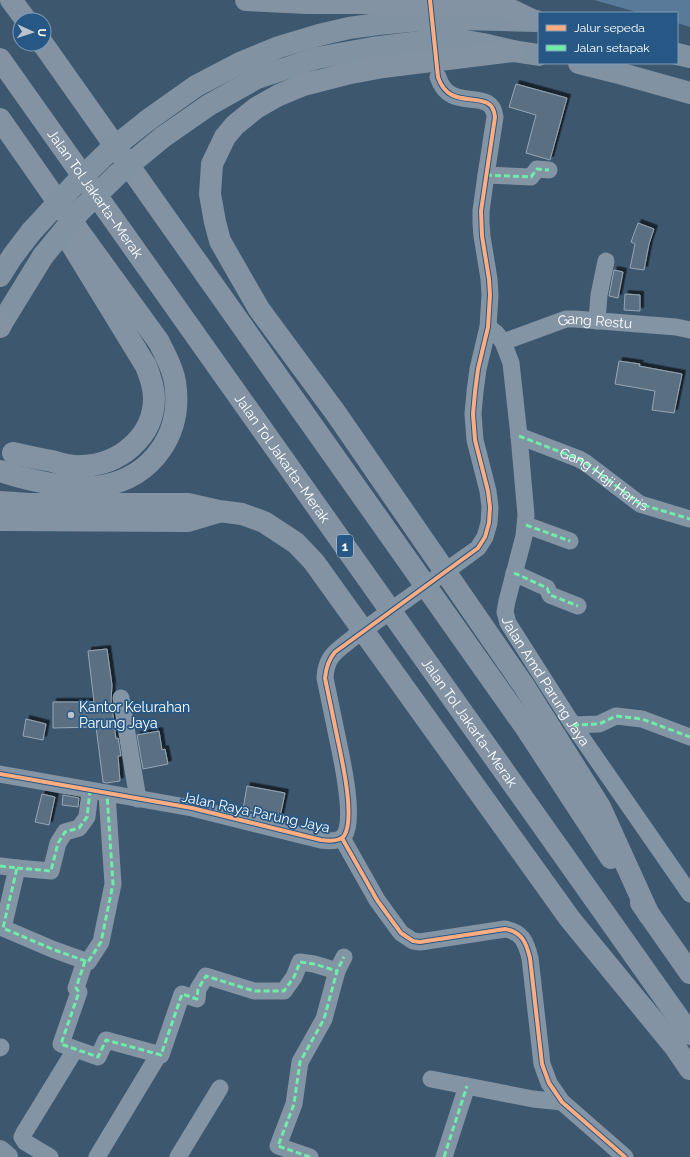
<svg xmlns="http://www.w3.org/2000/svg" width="690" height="1157" font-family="Raleway,sans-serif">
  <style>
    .water { fill: #5a7a9a }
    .building { fill: #5a6f82; stroke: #97a6b3; filter: url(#shadow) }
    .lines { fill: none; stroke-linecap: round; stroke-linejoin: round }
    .minor { stroke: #8394a5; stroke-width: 17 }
    .major { stroke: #8193a3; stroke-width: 22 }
    .highway { stroke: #8393a4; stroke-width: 22 }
    .minor-bridge { stroke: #8394a5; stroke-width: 17 }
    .major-bridge { stroke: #8193a3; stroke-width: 22 }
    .quiet { stroke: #6deda7; stroke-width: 3; stroke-dasharray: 6 3; stroke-linecap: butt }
    .cycleway-casing { stroke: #275885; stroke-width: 6 }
    .cycleway { stroke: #ffac80; stroke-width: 4 }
    .poi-dot { fill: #bbc4cd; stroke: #275885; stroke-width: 1.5 }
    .labels { text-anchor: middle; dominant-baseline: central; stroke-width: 3.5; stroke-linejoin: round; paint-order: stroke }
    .shield { fill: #275885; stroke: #becdda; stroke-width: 1 }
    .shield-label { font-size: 13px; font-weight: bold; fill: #fff }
    .street-label { font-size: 14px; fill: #fff; stroke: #275885 }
    .poi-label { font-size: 14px; fill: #fff; stroke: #275885; text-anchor: start }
  </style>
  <defs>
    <filter id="shadow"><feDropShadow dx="3.5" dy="-3.5" stdDeviation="0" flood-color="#0009"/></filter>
  </defs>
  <rect width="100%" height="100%" fill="#3d576f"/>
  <polygon class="water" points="594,0 690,0 690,27 677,23 677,13 640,13"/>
  <g class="building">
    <polygon points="516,84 567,98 550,160 526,153 536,115 509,107"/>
    <polygon points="638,223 654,229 649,244 644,270 630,268 635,244 631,242"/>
    <polygon points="614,270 623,272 618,298 609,296"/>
    <polygon points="625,294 640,295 640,311 624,310"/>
    <polygon points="619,361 640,364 639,366 682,374 674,413 652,410 655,391 615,384"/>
    <polygon points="107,649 112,685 111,700 116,739 118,738 121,756 118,756 120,781 106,783 103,782 96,727 53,728 53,702 94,702 88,651"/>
    <polygon points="26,719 46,724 43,740 23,736"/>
    <polygon points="159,731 162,750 165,749 168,764 143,769 137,735"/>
    <polygon points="247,786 285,793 280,817 243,809"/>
    <polygon points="42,794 55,797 49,825 35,822"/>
    <polygon points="63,795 79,798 78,807 62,805"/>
  </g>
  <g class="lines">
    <g class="minor">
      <path d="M438,77C450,115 492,85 495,117L486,175L481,211V223L482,236L489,279L490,295L488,327L478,369L475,392L473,414L475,440L488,491L490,507L489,523L485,537L478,548L467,556"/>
      <polyline points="486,175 531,177 537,169 549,170"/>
      <polyline points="597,321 599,295 606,261"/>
      <path id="s1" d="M488,327L496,333L503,342L511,363L519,436L526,515L524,536L507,601L505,612L508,623L573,725L690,894"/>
      <path id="s2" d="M503,342L566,319H575L676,327L690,330"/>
      <polyline points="519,436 579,459 586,463 640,504 690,519"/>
      <polyline points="526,525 570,541"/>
      <polyline points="514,573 547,588 550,595 578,606"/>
      <polyline points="121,698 138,799"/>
      <polyline points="573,725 599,724 616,716 642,719 690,737"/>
      <path d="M0,774L192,808L321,840C328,841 339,842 344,836C356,818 341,756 337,736C333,716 329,697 325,678C326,655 338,650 354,637"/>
      <path d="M342,838L377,900L390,918L401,933L413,941L420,942L505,929C522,932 526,942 530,958L542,1064L549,1083L562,1102L625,1157"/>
      <polyline points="0,866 17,868 3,928 52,949 88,962 101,942 113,884 107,794"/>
      <polyline points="17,868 51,871 58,843 65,832 79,828 87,817 90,791"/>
      <polyline points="85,961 76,988 79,992 61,1044 98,1057 106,1040 161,1055 182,994 197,999 198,989 206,976 254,991 284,991 294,977 300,962 314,964 337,971"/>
      <polyline points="0,1048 1,1047"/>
      <polyline points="431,1079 533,1099 562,1102"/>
      <polyline points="50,1157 25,1142 22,1137 24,1133 73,1053"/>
      <polyline points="97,1157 156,1059"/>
      <polyline points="178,1157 220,1088"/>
      <polyline points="310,1157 278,1146 294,1104 300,1062 324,1019 337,971 344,957"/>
      <polyline points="444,1157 467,1086"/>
    </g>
    <g class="major">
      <polyline points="677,54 690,57"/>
      <polyline points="579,63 615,72 690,93"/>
      <polyline points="148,120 196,86 240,63 279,47 319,35 349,28 378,24 420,20 463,19 536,21"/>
      <polyline points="163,137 209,105 257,78 317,58 372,48 444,39 460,40 483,44 513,51 539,55"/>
      <polyline points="0,276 12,257 31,232"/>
      <polyline points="0,326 43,256"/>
      <polyline points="0,1151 7,1157"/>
    </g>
    <g class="highway">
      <polyline points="11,0 26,20"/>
      <polyline points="246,0 307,3 471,3 503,6 532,20"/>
      <polyline points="43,44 526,728 611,858"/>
      <polyline points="513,51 383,67 346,74 303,85 279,95 256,108 235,125 225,137 212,164 210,194 215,222 220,241 259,309 335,412 524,686 600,807 649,915"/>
      <path id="s3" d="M0,59L690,1034"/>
      <path d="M0,119L62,208L159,342C165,355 173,368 175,382C183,433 153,477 102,486C75,491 26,480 0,471"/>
      <polyline points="0,327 1,324"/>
      <path d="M13,453C26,456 39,459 52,461C61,464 72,467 82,466C119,465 154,437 154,398C154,387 150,376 146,366L64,232"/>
      <polyline points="0,502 29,504 188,504 219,511 242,514 264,522 296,543 314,562 570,919 675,1047 690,1069"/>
      <polyline points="0,520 188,521 218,512"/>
      <polyline points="641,903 690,973"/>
    </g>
    <polyline class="minor-bridge" points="354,637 467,556"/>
    <g class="major-bridge">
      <polyline points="31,232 75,184 109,151 148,120"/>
      <polyline points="43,256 80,211 118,174 163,137"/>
    </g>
    <g class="quiet">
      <polyline points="486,175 531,177 537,169 549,170"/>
      <path id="s4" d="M519,436L579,459L586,463L640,504L690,519"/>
      <polyline points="526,525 570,541"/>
      <polyline points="514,573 547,588 550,595 578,606"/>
      <polyline points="573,725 599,724 616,716 642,719 690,737"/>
      <polyline points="0,866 17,868 3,928 52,949 88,962 101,942 113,884 107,794"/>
      <polyline points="17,868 51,871 58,843 65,832 79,828 87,817 90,791"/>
      <polyline points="85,961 76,988 79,992 61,1044 98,1057 106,1040 161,1055 182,994 197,999 198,989 206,976 254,991 284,991 294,977 300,962 314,964 337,971"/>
      <polyline points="310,1157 278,1146 294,1104 300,1062 324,1019 337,971 344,957"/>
      <polyline points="444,1157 467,1086"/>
    </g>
    <defs>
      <g id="cycleway">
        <path d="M0,774L192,808L321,840C328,841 339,842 344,836C356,818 341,756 337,736C333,716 329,697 325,678C326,668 328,660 335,652L478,548L485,537L489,523L490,507L488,491L475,440L473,414L475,392L478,369L488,327L490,295L489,279L482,236L481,211L495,117C492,85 450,115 438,77L430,0"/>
        <path d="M342,838L377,900L390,918L401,933L413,941L420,942L505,929C522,932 526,942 530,958L542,1064L549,1083L562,1102L625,1157"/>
      </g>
    </defs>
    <use href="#cycleway" class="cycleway-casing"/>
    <use href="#cycleway" class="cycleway"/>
  </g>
  <circle class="poi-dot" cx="71" cy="715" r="4"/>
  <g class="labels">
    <rect class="shield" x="337" y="535" width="16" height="22" rx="3"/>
    <g class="shield-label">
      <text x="345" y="546">1</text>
    </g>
    <g class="street-label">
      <text stroke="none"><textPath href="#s3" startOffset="165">Jalan Tol Jakarta–Merak</textPath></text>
      <text stroke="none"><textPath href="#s2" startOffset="96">Gang Restu</textPath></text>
      <text stroke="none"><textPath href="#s3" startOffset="489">Jalan Tol Jakarta–Merak</textPath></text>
      <text stroke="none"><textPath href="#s4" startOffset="96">Gang Haji Harris</textPath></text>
      <text stroke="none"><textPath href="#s1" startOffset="377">Jalan Amd Parung Jaya</textPath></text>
      <text stroke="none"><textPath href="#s3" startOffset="813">Jalan Tol Jakarta–Merak</textPath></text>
      <text transform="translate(256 812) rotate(12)">Jalan Raya Parung Jaya</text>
    </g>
    <g class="poi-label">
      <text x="79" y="707">Kantor Kelurahan<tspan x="79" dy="16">Parung Jaya</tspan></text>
    </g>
  </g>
  <rect x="538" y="12" width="140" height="52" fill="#275885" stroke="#7d9bb6"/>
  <rect x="546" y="25" width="20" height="6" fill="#ffac80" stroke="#7d9bb6"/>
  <text x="574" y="32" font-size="12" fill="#ffffff">Jalur sepeda</text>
  <rect x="546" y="45" width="20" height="6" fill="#6deda7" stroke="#7d9bb6"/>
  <text x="574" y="52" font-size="12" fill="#ffffff">Jalan setapak</text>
  <g transform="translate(32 32) rotate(93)"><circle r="19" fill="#275885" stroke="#7d9bb6"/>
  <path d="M0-3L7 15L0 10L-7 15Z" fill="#bbc4cd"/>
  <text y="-6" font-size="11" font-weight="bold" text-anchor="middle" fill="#ffffff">U</text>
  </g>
</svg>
